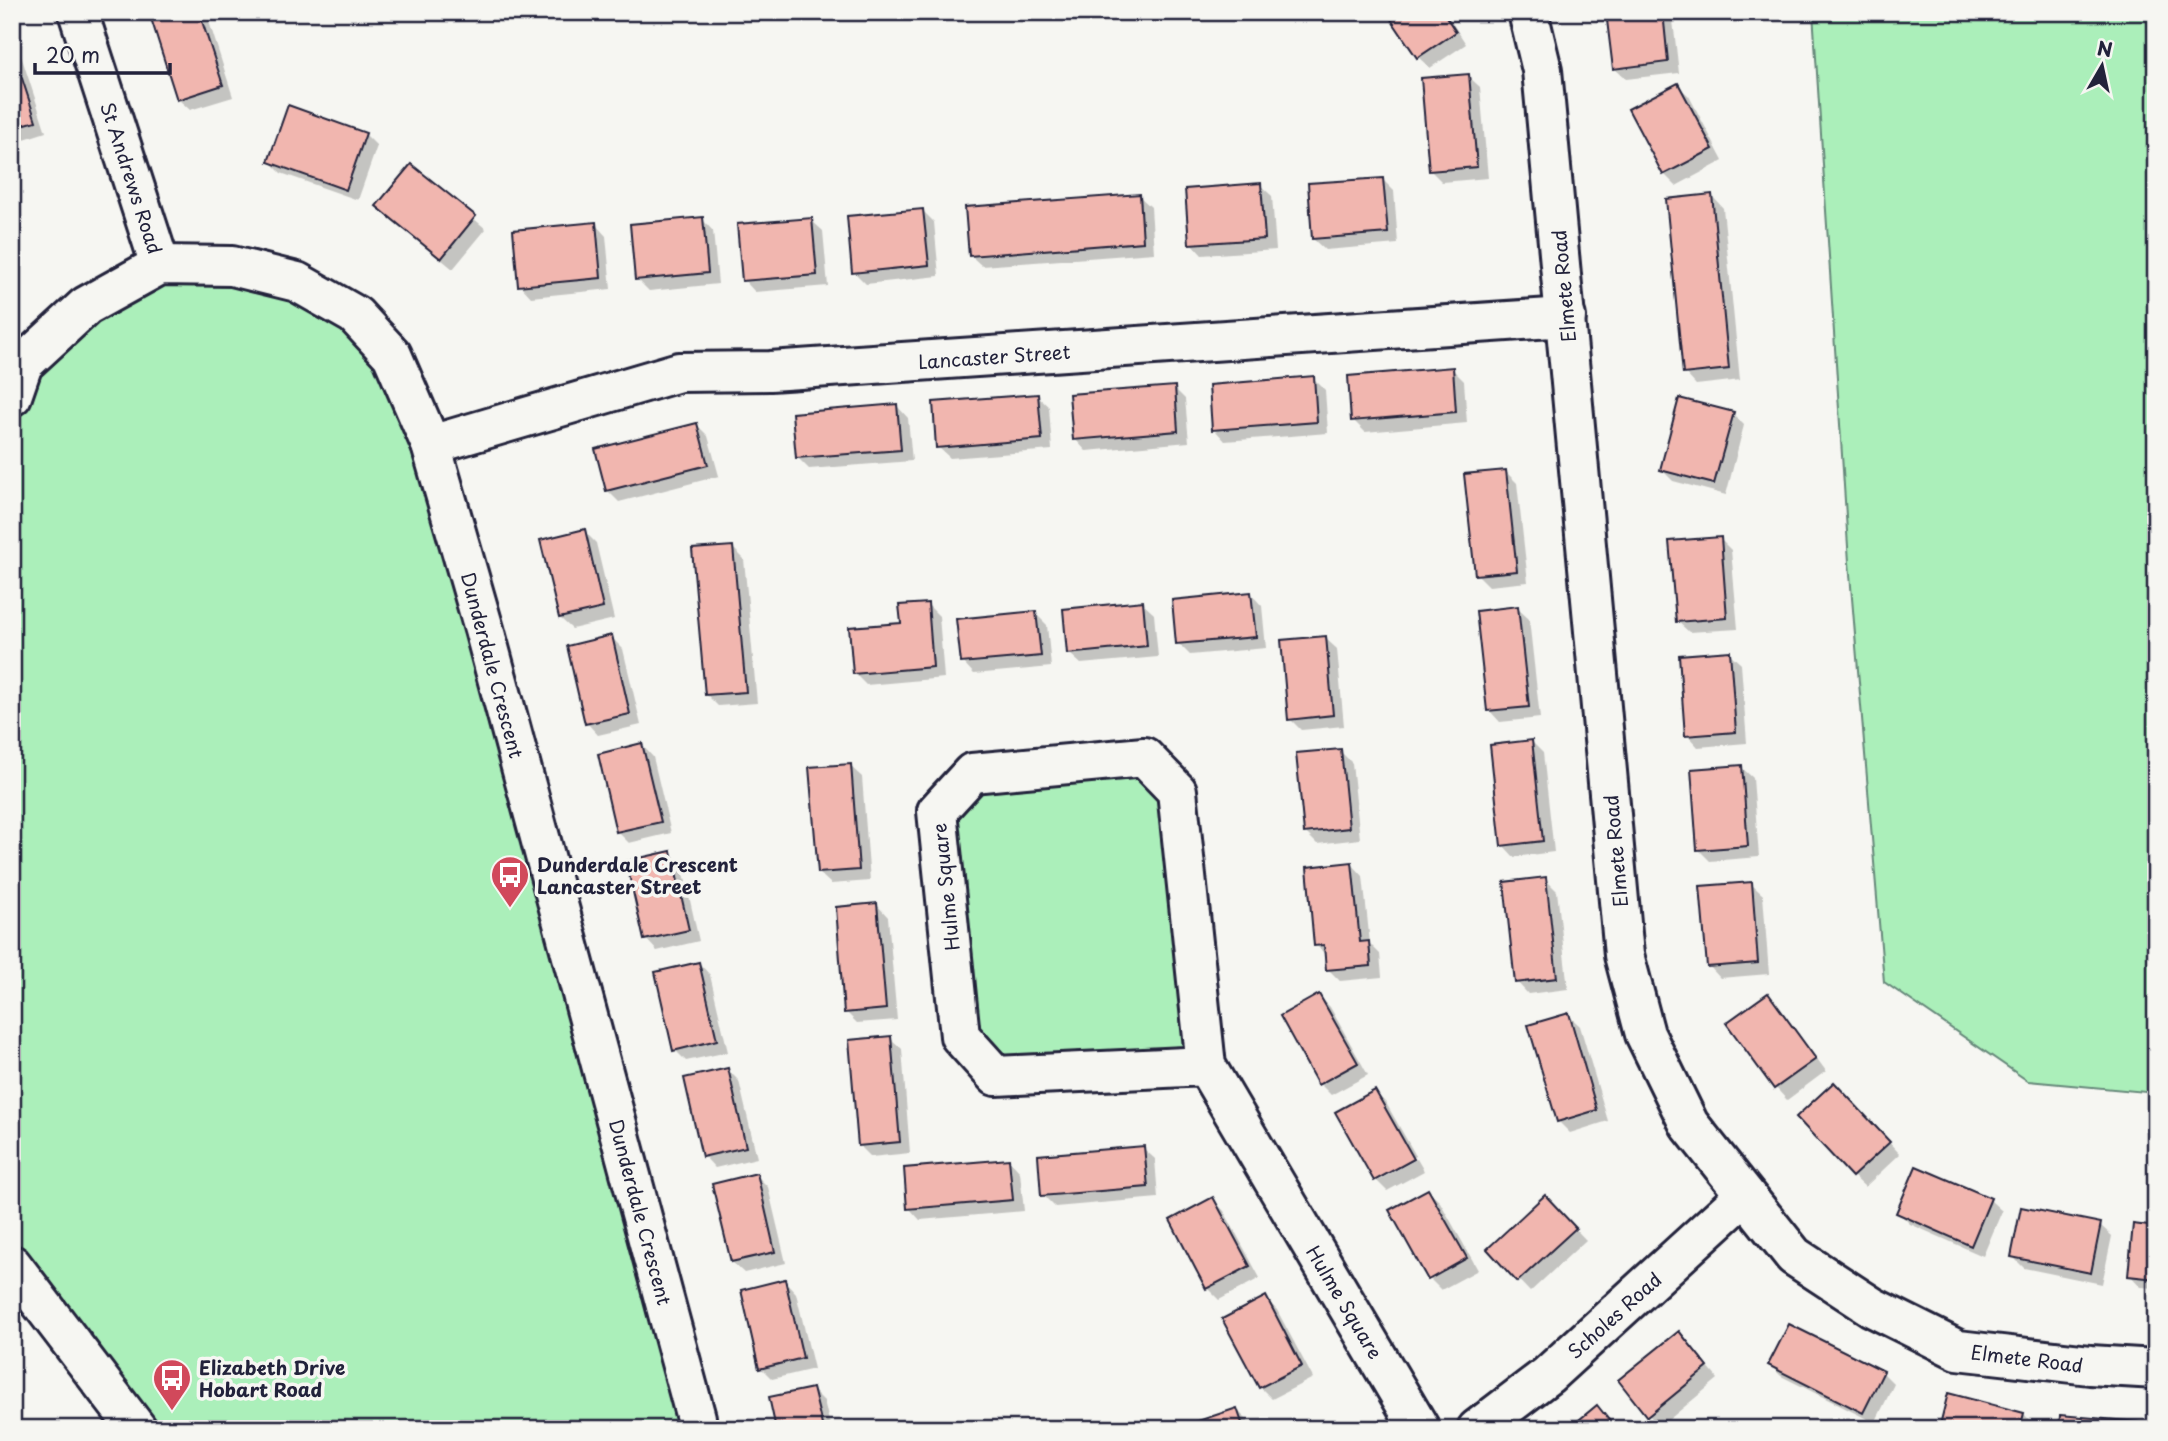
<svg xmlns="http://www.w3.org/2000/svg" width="2168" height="1441" font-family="'Playpen Sans',sans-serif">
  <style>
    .green { fill: #abefba; stroke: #66887a; stroke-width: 2 }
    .shadow { fill: #0003 }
    .building { fill: #f1b6af; stroke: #22223b; stroke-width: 2 }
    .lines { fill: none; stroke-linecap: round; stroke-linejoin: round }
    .minor-casing { stroke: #22223b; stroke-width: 44 }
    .minor { stroke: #f6f6f2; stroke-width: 38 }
    .labels { text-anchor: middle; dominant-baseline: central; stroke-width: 7; stroke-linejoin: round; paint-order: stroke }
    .street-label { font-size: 19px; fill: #22223b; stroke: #f6f6f2 }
    .poi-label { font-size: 19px; font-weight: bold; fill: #22223b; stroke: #f6f6f2; text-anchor: start }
  </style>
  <rect width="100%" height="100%" fill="#f6f6f2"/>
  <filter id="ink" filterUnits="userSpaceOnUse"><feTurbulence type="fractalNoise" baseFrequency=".0143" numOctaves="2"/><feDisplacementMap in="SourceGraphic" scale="14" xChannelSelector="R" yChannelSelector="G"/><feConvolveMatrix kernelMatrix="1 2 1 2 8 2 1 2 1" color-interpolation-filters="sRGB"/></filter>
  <g filter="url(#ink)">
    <g class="green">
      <polygon points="1813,12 2156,12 2156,1093 2028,1081 1884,982 1849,562"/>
      <polygon points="160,265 232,266 392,355 697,1429 137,1429 12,1265 12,396"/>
      <polygon points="1144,757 1177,791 1206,1066 996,1076 960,1036 937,811 972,773"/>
    </g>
    <g class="shadow">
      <polygon points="150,12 206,12 233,97 190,110 178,99"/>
      <polygon points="1389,12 1445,12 1466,44 1430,68 1418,57"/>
      <polygon points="1608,12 1672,12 1679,73 1626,79 1614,68"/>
      <polygon points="12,28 46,132 12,143"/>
      <polygon points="1468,76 1480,87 1488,178 1442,182 1431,171"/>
      <polygon points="1677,85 1689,96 1723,161 1676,186 1664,174"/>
      <polygon points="365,134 377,146 358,200 281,173 270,162"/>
      <polygon points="412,166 486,229 453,269 390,217"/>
      <polygon points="1383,180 1394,191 1398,244 1325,250 1313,239"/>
      <polygon points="1260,185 1272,196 1276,250 1202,255 1191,243"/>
      <polygon points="1139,196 1151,207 1154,253 982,266 970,255"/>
      <polygon points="1712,196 1723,208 1740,380 1696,385 1685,373"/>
      <polygon points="923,211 934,222 939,276 866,284 854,272"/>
      <polygon points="702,219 713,231 718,284 649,291 637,279"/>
      <polygon points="811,220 823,231 828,286 755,292 744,280"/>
      <polygon points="595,224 606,236 611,289 531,297 520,285"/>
      <polygon points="1452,369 1464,381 1467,423 1365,432 1353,420"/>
      <polygon points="1313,378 1325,390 1328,433 1225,441 1214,429"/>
      <polygon points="1174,388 1185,399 1189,442 1086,451 1075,439"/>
      <polygon points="1037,396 1049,407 1052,450 950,458 938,447"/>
      <polygon points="897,406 908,418 912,461 809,469 797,457"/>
      <polygon points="1733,414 1744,425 1726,495 1673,481 1662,470"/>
      <polygon points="697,425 708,436 719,476 619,502 607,490"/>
      <polygon points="1506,472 1517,483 1528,582 1489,586 1477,574"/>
      <polygon points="584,531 596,543 614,619 572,629 560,618"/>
      <polygon points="1720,539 1731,550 1738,629 1689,632 1677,621"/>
      <polygon points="733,548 744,559 757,703 718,706 707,695"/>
      <polygon points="1251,594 1262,606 1266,648 1190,655 1178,643"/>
      <polygon points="1142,603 1154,614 1158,657 1081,664 1069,653"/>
      <polygon points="927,604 939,616 944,678 866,685 854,673 902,624"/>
      <polygon points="1517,608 1529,619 1540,718 1500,722 1489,710"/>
      <polygon points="1035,613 1047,625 1051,667 974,674 963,662"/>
      <polygon points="611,637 623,649 641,725 598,735 587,723"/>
      <polygon points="1325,638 1337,649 1344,726 1301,730 1290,719"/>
      <polygon points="1729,653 1741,664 1747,743 1698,747 1687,735"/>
      <polygon points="1532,742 1543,753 1554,852 1514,857 1503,845"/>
      <polygon points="642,745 653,757 671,833 629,843 617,831"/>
      <polygon points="1340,751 1352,763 1360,839 1317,844 1305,832"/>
      <polygon points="850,766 862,777 870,881 831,884 819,873"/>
      <polygon points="1741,767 1753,778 1759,857 1710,861 1699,850"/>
      <polygon points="670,853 682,864 699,941 657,951 646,939"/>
      <polygon points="1352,864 1363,876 1370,944 1380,954 1382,977 1340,981 1328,969 1327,956 1316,945"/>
      <polygon points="1545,879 1557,891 1568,989 1528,994 1517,982"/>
      <polygon points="1751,884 1763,895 1769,974 1720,978 1709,966"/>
      <polygon points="877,905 888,917 897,1020 857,1023 846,1012"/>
      <polygon points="699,963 710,975 728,1052 686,1061 675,1050"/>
      <polygon points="1768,995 1779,1007 1826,1071 1787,1100 1776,1088 1729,1024"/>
      <polygon points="1319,996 1330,1007 1368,1075 1331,1095 1320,1084"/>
      <polygon points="1568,1015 1580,1026 1608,1121 1570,1133 1558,1121"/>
      <polygon points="890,1038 902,1049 910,1153 871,1157 859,1145"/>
      <polygon points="728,1070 739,1081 757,1158 715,1168 704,1156"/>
      <polygon points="1375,1092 1386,1103 1416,1156 1377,1177 1377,1181"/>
      <polygon points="1845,1096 1900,1154 1865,1187 1853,1176"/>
      <polygon points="1143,1148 1155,1159 1158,1198 1055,1207 1043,1195"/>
      <polygon points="1417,1159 1424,1171 1387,1191 1377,1181"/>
      <polygon points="1009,1160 1020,1172 1024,1211 920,1220 909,1208"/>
      <polygon points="1917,1168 1990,1200 2002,1211 1983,1256 1910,1224 1898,1212"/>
      <polygon points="756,1175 768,1187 786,1263 744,1273 732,1262"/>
      <polygon points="1428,1191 1440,1202 1478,1270 1441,1290 1429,1278"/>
      <polygon points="1213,1199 1224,1211 1260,1278 1219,1300 1207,1288"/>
      <polygon points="1556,1209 1586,1240 1530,1292 1489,1249"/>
      <polygon points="2100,1225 2112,1236 2102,1284 2024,1268 2013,1257"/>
      <polygon points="2156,1228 2156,1288 2141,1287 2130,1275"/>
      <polygon points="785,1281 796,1293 814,1369 772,1379 761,1368"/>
      <polygon points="1265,1298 1277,1310 1313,1378 1272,1399 1260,1387 1224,1320"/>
      <polygon points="1679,1333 1718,1379 1660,1427 1649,1415"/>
      <polygon points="1770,1365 1883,1373 1894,1384 1875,1423 1781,1376"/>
      <polygon points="813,1390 824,1401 831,1429 778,1429"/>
      <polygon points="1237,1410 1248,1421 1251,1429 1180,1429"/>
      <polygon points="2024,1414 2035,1426 2034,1429 1941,1429"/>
    </g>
    <g class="building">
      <polygon points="149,12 199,12 223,85 177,100"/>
      <polygon points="1386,12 1443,12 1456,32 1417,58"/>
      <polygon points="1606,12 1663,12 1668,62 1613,69"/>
      <polygon points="12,48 36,121 12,128"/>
      <polygon points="1469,74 1477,167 1429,171 1421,78"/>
      <polygon points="1678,83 1713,149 1663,175 1628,109"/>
      <polygon points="288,105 366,133 346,190 268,162"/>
      <polygon points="411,164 476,216 441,259 376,206"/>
      <polygon points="1383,178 1388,233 1312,239 1308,183"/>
      <polygon points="1261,183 1265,239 1189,244 1185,189"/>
      <polygon points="1140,194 1143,242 969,256 965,207"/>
      <polygon points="1712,194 1729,369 1683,374 1666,199"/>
      <polygon points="923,209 929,265 852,273 847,216"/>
      <polygon points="703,217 708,273 635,280 630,224"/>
      <polygon points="812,218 817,275 742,281 737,224"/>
      <polygon points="596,222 601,278 518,286 513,230"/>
      <polygon points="1453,367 1456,412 1351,421 1348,376"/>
      <polygon points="1314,376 1317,422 1212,430 1209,385"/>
      <polygon points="1175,386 1178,431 1073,440 1069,394"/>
      <polygon points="1038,394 1042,439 936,448 933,402"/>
      <polygon points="1679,398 1734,412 1714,484 1660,470"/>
      <polygon points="897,404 901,450 796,458 792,413"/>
      <polygon points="697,423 708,465 606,491 595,449"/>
      <polygon points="1506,470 1517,571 1475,575 1464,474"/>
      <polygon points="585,529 603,608 559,618 540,540"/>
      <polygon points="1721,537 1727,618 1676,622 1669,541"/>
      <polygon points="733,546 746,692 705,695 692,549"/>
      <polygon points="1251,592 1256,637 1176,644 1172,600"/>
      <polygon points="1143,601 1147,646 1067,654 1063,609"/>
      <polygon points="928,603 933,667 853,674 849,627 901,623 899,605"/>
      <polygon points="1518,606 1529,707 1487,711 1476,611"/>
      <polygon points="1036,611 1041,656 961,663 956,619"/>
      <polygon points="612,635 630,714 585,724 567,646"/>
      <polygon points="1326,636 1333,715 1288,720 1281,640"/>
      <polygon points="1730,651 1736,732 1685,736 1679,655"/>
      <polygon points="1532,740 1543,841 1501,846 1490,745"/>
      <polygon points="642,743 661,822 616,832 598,754"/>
      <polygon points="1341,749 1349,828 1304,833 1296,753"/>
      <polygon points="851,764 859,870 818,873 809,767"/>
      <polygon points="1742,765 1748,846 1697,850 1691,769"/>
      <polygon points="671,851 689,930 644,940 626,861"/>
      <polygon points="1352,862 1360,942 1369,941 1371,966 1326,970 1324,945 1314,946 1307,867"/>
      <polygon points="1546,877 1557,978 1515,983 1504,882"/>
      <polygon points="1752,882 1758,963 1707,967 1700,886"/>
      <polygon points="877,903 886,1009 844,1013 836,907"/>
      <polygon points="699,962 717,1040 673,1051 655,972"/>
      <polygon points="1768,993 1816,1059 1774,1089 1726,1023"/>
      <polygon points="1319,994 1358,1063 1318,1085 1280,1016"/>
      <polygon points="1569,1013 1597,1110 1557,1122 1528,1025"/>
      <polygon points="891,1036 900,1142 858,1146 849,1040"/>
      <polygon points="728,1068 746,1147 702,1157 684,1078"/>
      <polygon points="1834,1082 1890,1142 1852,1177 1796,1117"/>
      <polygon points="1375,1090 1414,1159 1374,1181 1335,1112"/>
      <polygon points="1144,1146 1148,1187 1041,1196 1038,1155"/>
      <polygon points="1009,1159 1013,1200 907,1209 904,1168"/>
      <polygon points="1916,1166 1991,1198 1971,1246 1896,1213"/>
      <polygon points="757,1173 775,1252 731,1262 712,1184"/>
      <polygon points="1428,1189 1467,1258 1428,1280 1389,1210"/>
      <polygon points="1545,1195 1576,1228 1517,1282 1487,1249"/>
      <polygon points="1213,1197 1250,1266 1206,1289 1170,1220"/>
      <polygon points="2021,1207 2101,1223 2091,1273 2011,1257"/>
      <polygon points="2133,1224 2156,1227 2156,1279 2128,1276"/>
      <polygon points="785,1279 803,1358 759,1369 741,1290"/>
      <polygon points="1266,1296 1302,1366 1259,1388 1222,1319"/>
      <polygon points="1789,1324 1884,1371 1863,1413 1768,1365"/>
      <polygon points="1679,1331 1708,1367 1647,1417 1618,1380"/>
      <polygon points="813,1388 823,1429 776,1429 769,1397"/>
      <polygon points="1948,1393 2024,1413 2020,1429 1939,1429"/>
      <polygon points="1597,1405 1616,1429 1568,1429"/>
      <polygon points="1237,1408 1244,1429 1174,1429"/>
      <polygon points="12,1411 25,1429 12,1429"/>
      <polygon points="2060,1415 2138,1422 2137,1429 2059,1429"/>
    </g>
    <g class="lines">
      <defs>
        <g id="minor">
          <polyline points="78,12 160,265"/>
          <polyline points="1528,12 1542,70 1624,955 1645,1034 1689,1124 1794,1256 1872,1307 1958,1350 2090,1365 2156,1369"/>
          <polyline points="12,396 23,364 86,306 160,265 232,266 297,282 355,315 392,355 431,445 484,629 696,1418 697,1429"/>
          <polyline points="431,445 679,372 770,371 1566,317"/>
          <polyline points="1206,1066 996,1076 960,1036 937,811 972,773 1144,757 1177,791 1206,1066 1420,1429"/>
          <polyline points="12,1265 137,1429"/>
          <polyline points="1477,1429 1548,1375 1745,1195"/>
        </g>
      </defs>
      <use href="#minor" class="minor-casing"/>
      <use href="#minor" class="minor"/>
    </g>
  </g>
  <defs>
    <symbol id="bus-pin" viewBox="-11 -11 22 30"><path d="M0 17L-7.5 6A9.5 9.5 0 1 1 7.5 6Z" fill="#d1495b" stroke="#f6f6f2"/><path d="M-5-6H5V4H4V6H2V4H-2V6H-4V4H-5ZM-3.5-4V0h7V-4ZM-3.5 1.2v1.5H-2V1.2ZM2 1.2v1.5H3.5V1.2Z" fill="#fff"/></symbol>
  </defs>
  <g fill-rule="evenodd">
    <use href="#bus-pin" x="488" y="853" width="44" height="60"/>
    <use href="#bus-pin" x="150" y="1356" width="44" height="60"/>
  </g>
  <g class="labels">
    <g class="street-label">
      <text transform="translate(132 178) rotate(72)">St Andrews Road</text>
      <text transform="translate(1563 286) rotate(-95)">Elmete Road</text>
      <text transform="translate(994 356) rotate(-4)">Lancaster Street</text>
      <text transform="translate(493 665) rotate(75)">Dunderdale Crescent</text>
      <text transform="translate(1615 851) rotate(-95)">Elmete Road</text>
      <text transform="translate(945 887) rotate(-96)">Hulme Square</text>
      <text transform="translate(641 1212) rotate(75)">Dunderdale Crescent</text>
      <text transform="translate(1345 1302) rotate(59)">Hulme Square</text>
      <text transform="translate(1614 1315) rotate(-42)">Scholes Road</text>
      <text transform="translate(2027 1358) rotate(7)">Elmete Road</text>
    </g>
    <g class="poi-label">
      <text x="537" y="864">Dunderdale Crescent<tspan x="537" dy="22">Lancaster Street</tspan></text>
      <text x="199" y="1367">Elizabeth Drive<tspan x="199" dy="22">Hobart Road</tspan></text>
    </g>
  </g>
  <rect width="2168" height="1441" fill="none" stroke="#f6f6f2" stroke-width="42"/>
  <rect x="21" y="21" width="2126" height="1399" fill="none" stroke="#22223b" stroke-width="2.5" filter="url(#ink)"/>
  <g transform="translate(2102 66) rotate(9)" stroke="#f6f6f2" stroke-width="5" paint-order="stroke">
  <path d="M0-5L12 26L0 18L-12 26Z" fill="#22223b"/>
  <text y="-10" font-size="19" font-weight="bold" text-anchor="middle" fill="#22223b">N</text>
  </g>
  <path d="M35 63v10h135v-10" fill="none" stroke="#22223b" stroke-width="3.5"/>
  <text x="46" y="63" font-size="21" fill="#22223b" stroke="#f6f6f2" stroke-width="5" paint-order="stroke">20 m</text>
</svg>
